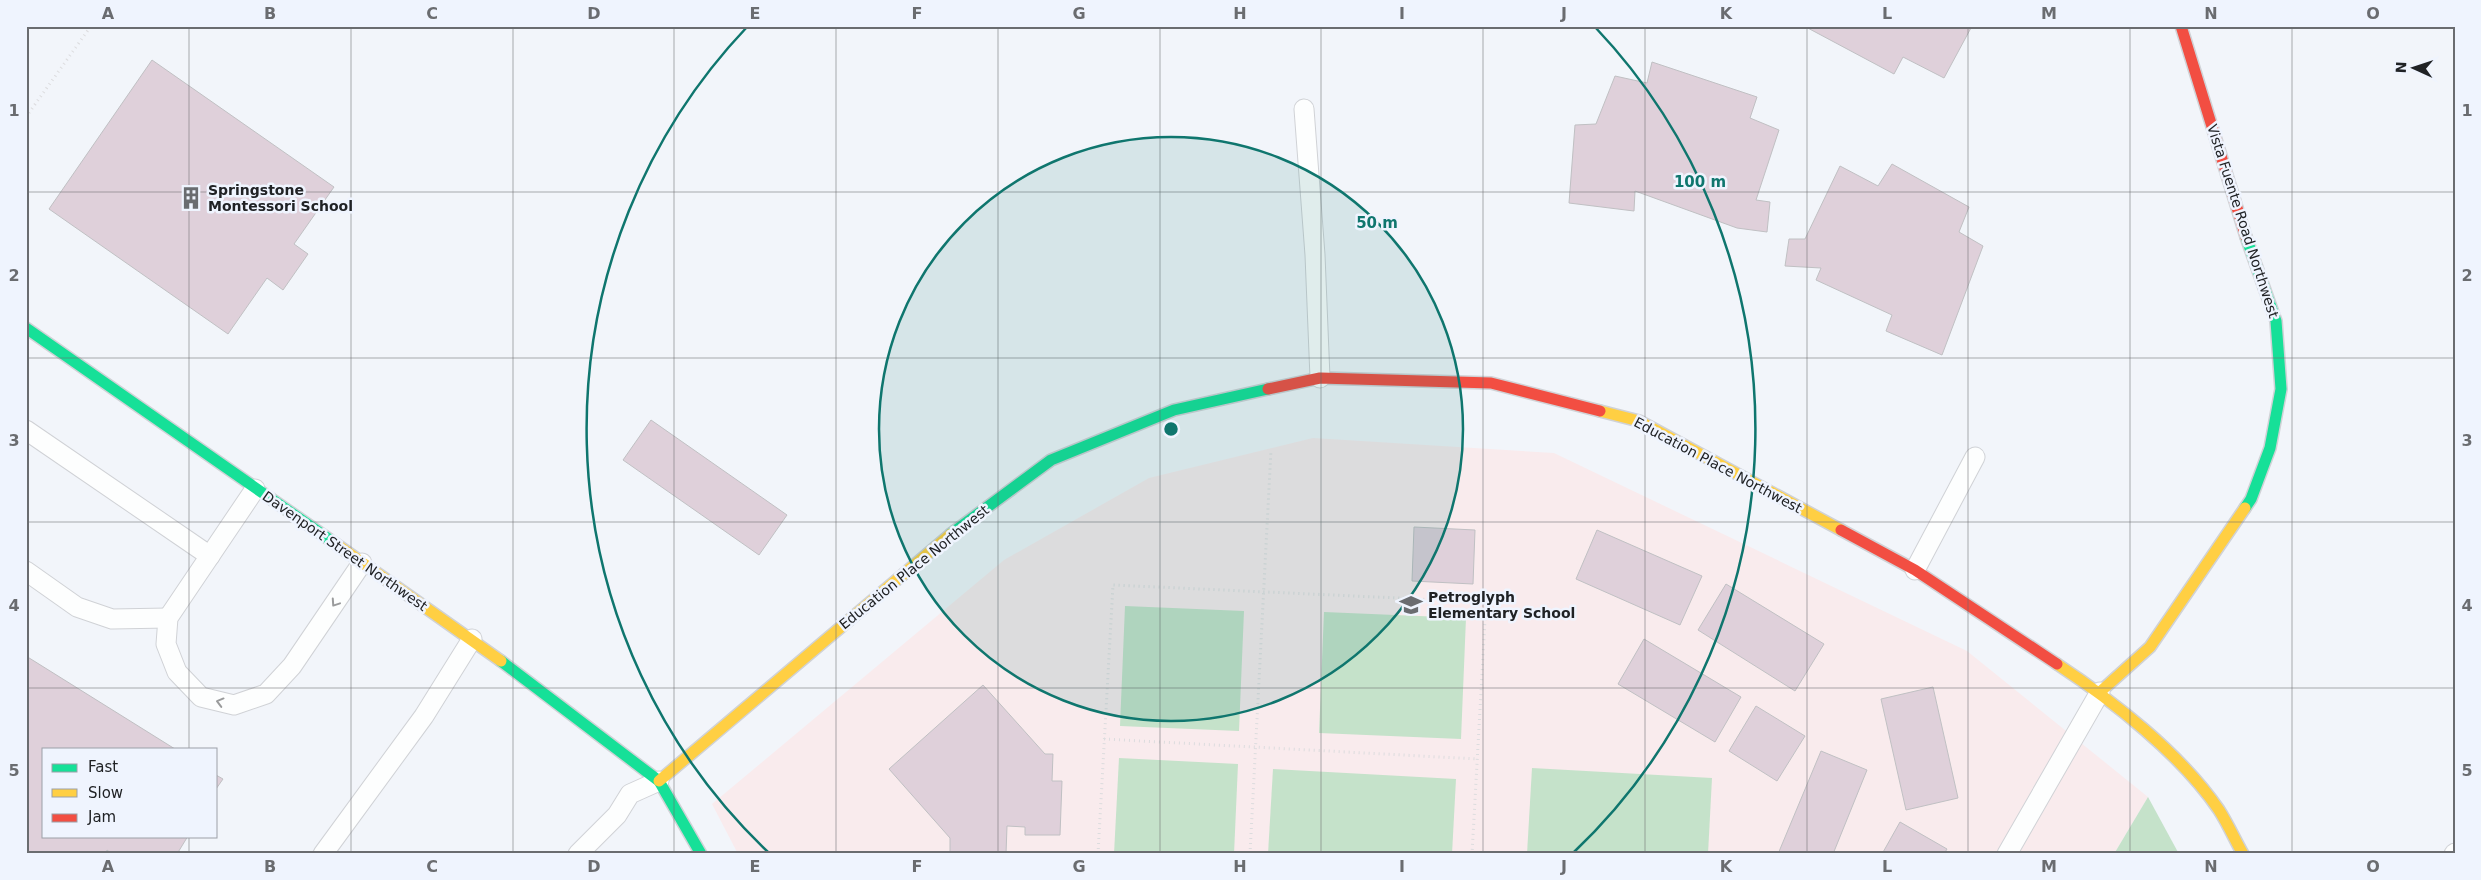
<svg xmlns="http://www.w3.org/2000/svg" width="2481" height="880" font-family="'DejaVu Sans',sans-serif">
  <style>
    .education { fill: #f9ebed }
    .green { fill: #c5e2ca }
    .building { fill: #dfd0da; stroke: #c0c0c3 }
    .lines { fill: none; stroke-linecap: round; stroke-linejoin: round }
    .lane-casing { stroke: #d0d2d6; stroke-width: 21 }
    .fast-casing { stroke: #d0d2d6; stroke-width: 14 }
    .slow-casing { stroke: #d0d2d6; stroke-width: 14 }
    .jam-casing { stroke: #d0d2d6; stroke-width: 14 }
    .path { stroke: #dcdcde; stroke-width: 3; stroke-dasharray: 1 4; stroke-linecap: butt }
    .lane { stroke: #fdfefe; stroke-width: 19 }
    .fast { stroke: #16e098; stroke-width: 11 }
    .slow { stroke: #ffcf43; stroke-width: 11 }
    .jam { stroke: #f24e42; stroke-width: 11 }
    .oneway { stroke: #9a9b9c }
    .grid { fill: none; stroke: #6a6c70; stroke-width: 1; stroke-opacity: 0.55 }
    .ring { fill: none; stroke: #0f766e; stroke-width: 2.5 }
    .labels { text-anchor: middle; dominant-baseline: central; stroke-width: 5; stroke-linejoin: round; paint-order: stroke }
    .poi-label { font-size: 14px; font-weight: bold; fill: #202225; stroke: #eff4fe; text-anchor: start }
    .street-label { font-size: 14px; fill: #202225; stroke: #eff4fe }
    .centre { fill: #0f766e; stroke: #eff4fe; stroke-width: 2.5 }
    .ring-label { font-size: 15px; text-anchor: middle; font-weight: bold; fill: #0f766e; stroke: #eff4fe; stroke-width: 5; stroke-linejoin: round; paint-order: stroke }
    .neatline { fill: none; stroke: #6a6c70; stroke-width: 2 }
    .grid-label { font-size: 16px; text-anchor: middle; font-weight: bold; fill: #6a6c70 }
  </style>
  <rect width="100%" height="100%" fill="#f2f5fa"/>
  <polygon class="education" points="1313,438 1554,453 1967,651 2148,797 2114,854 738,854 712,804 1004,560 1149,478"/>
  <g class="green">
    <polygon points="1125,606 1244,611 1239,731 1120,726"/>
    <polygon points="1324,612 1466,618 1461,739 1319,733"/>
    <polygon points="1119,758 1238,764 1234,854 1114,854"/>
    <polygon points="1532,768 1712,778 1708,854 1527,854"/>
    <polygon points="1273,769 1456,779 1452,854 1268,854"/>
    <polygon points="2148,797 2179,854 2114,854"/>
  </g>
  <g class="building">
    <polygon points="1804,26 1972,26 1944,78 1903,57 1894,74"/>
    <polygon points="152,60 334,187 294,244 308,254 283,290 267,278 228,334 49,209"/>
    <polygon points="1652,62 1757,97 1750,118 1779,130 1756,200 1770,202 1767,232 1737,228 1635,191 1634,211 1569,203 1575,125 1596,124 1615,76 1647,83"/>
    <polygon points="1892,164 1969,207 1959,232 1983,246 1942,355 1886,331 1892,315 1816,280 1821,268 1785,266 1789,239 1805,239 1840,166 1878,186"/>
    <polygon points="651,420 787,515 759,555 623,460"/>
    <polygon points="1414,527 1475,530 1473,584 1412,581"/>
    <polygon points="1597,530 1702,576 1680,625 1576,579"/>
    <polygon points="1726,584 1824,644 1795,691 1698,630"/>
    <polygon points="1644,639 1741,697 1715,742 1618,684"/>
    <polygon points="26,656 175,749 44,749 44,836 188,836 177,854 112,854 107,850 105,854 26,854"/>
    <polygon points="983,685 1045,754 1053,754 1052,781 1062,781 1060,835 1025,835 1025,827 1007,826 1006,854 950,854 950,838 889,769"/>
    <polygon points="1933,687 1958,798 1906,810 1881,699"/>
    <polygon points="1756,706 1805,736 1777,781 1729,751"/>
    <polygon points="1821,751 1867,770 1833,854 1778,854"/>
    <polygon points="216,775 223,779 216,789"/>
    <polygon points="1900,822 1947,849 1944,854 1882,854"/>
  </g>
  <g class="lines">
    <defs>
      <g id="lane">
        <polyline points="1304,109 1315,255 1320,378"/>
        <polyline points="26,430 210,556"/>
        <polyline points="255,489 168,618 166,644 177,672 201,697 234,705 266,694 292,666 362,563"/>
        <polyline points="1915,570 1975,457"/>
        <polyline points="26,571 77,607 112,619 168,618"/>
        <polyline points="323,854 424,716 472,639"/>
        <polyline points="578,854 617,815 630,794 659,781"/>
        <polyline points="2007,854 2100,692"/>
        <polyline points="2454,854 2455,853"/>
      </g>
      <g id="fast">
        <polyline points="26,328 333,542"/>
        <polyline points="2245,508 2251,499 2270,448 2281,389 2276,321 2246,237"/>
        <polyline points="951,534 1051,460 1174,410 1268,389"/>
        <polyline points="501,661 659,781 701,854"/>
      </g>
      <g id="slow">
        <polyline points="1600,411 1639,421 1841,530"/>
        <polyline points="333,542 501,661"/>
        <path d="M2057,664C2113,701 2181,754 2219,810C2228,824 2235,840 2243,854"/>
        <polyline points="2100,692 2150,647 2245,508"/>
        <polyline points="659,781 951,534"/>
      </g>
      <g id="jam">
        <polyline points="2181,26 2246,237"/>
        <polyline points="1268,389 1320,378 1491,383 1600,411"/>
        <polyline points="1841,530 1915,570 2057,664"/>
      </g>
    </defs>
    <use href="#lane" class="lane-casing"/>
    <use href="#fast" class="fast-casing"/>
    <use href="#slow" class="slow-casing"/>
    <use href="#jam" class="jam-casing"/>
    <g class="path">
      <polyline points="26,117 91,26"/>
      <polyline points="1104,739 1477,759"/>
      <polyline points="1098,854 1113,585 1486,602 1472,854"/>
      <polyline points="1250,854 1271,450"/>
    </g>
    <use href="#lane" class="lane"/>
    <use href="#fast" class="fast"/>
    <use href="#slow" class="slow"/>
    <use href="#jam" class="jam"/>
  </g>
  <defs><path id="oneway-chevron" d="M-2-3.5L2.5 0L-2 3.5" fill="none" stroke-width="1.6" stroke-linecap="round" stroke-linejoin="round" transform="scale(1.25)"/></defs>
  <g class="oneway">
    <use href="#oneway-chevron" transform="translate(335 603) rotate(124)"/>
    <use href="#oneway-chevron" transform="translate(220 702) rotate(-165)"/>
  </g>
  <path class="grid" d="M189,26V749M351,26V854M513,26V854M674,26V854M836,26V854M998,26V854M1160,26V854M1321,26V854M1483,26V854M1645,26V854M1807,26V854M1968,26V854M2130,26V854M2292,26V854M26,192H2455M26,358H2455M26,522H2455M26,688H2455M189,836V854"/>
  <circle cx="1171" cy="429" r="292" fill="#0f766e" fill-opacity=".12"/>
  <g class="ring">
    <circle cx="1171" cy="429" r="292"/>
    <path d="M769 853A584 584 0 0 1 747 27M1595 27A584 584 0 0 1 1573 853"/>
  </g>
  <defs>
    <symbol id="building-bare" viewBox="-9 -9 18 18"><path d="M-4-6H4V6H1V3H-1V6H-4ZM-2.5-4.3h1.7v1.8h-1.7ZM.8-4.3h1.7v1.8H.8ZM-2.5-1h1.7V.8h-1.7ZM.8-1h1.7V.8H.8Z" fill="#6a6c70" stroke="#eff4fe" stroke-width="2.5" paint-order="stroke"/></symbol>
    <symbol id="school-bare" viewBox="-9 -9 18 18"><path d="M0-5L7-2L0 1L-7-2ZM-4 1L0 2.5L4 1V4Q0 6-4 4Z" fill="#6a6c70" stroke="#eff4fe" stroke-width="2.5" paint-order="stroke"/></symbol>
  </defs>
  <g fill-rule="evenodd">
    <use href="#building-bare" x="175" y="182" width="32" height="32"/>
    <use href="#school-bare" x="1395" y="589" width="32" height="32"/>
  </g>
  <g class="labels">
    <g class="poi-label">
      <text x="208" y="190">Springstone<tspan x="208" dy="16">Montessori School</tspan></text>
      <text x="1428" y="597">Petroglyph<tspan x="1428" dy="16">Elementary School</tspan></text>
    </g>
    <g class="street-label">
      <text transform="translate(2243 221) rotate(72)">Vista Fuente Road Northwest</text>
      <text transform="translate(1718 465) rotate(28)">Education Place Northwest</text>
      <text transform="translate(345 551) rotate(35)">Davenport Street Northwest</text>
      <text transform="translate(914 567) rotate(-39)">Education Place Northwest</text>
    </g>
  </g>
  <circle cx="1171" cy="429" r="8" class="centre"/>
  <g class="ring-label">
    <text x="1700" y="187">100 m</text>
    <text x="1377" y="228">50 m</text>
  </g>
  <rect width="2481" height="880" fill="none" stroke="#eff4fe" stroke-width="55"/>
  <rect x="42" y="748" width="175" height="90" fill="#eff4fe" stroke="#9ca0a7"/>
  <rect x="52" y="764" width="25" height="8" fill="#16e098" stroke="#9ca0a7"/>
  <text x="88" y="772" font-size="15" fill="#202225">Fast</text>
  <rect x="52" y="789" width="25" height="8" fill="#ffcf43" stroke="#9ca0a7"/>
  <text x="88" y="798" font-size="15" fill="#202225">Slow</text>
  <rect x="52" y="814" width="25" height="8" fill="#f24e42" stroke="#9ca0a7"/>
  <text x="88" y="822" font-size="15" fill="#202225">Jam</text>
  <g transform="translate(2414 68) rotate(273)" stroke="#eff4fe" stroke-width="4" paint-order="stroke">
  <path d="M0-4L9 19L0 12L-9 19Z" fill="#202225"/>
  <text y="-8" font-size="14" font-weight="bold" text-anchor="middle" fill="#202225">N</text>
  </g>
  <rect x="28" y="28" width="2426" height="824" class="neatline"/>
  <g class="grid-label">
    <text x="108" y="19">A</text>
    <text x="270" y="19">B</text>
    <text x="432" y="19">C</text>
    <text x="594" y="19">D</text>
    <text x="755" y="19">E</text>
    <text x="917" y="19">F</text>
    <text x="1079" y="19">G</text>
    <text x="1240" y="19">H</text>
    <text x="1402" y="19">I</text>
    <text x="1564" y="19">J</text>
    <text x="1726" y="19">K</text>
    <text x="1887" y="19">L</text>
    <text x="2049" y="19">M</text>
    <text x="2211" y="19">N</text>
    <text x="2373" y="19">O</text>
    <text x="14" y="116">1</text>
    <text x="2467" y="116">1</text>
    <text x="14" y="281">2</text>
    <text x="2467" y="281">2</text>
    <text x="14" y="446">3</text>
    <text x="2467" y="446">3</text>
    <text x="14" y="611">4</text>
    <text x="2467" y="611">4</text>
    <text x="14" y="776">5</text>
    <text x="2467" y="776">5</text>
    <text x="108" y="872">A</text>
    <text x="270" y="872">B</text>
    <text x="432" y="872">C</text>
    <text x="594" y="872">D</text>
    <text x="755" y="872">E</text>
    <text x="917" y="872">F</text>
    <text x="1079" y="872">G</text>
    <text x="1240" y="872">H</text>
    <text x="1402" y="872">I</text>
    <text x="1564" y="872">J</text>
    <text x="1726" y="872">K</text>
    <text x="1887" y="872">L</text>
    <text x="2049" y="872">M</text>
    <text x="2211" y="872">N</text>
    <text x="2373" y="872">O</text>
  </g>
</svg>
